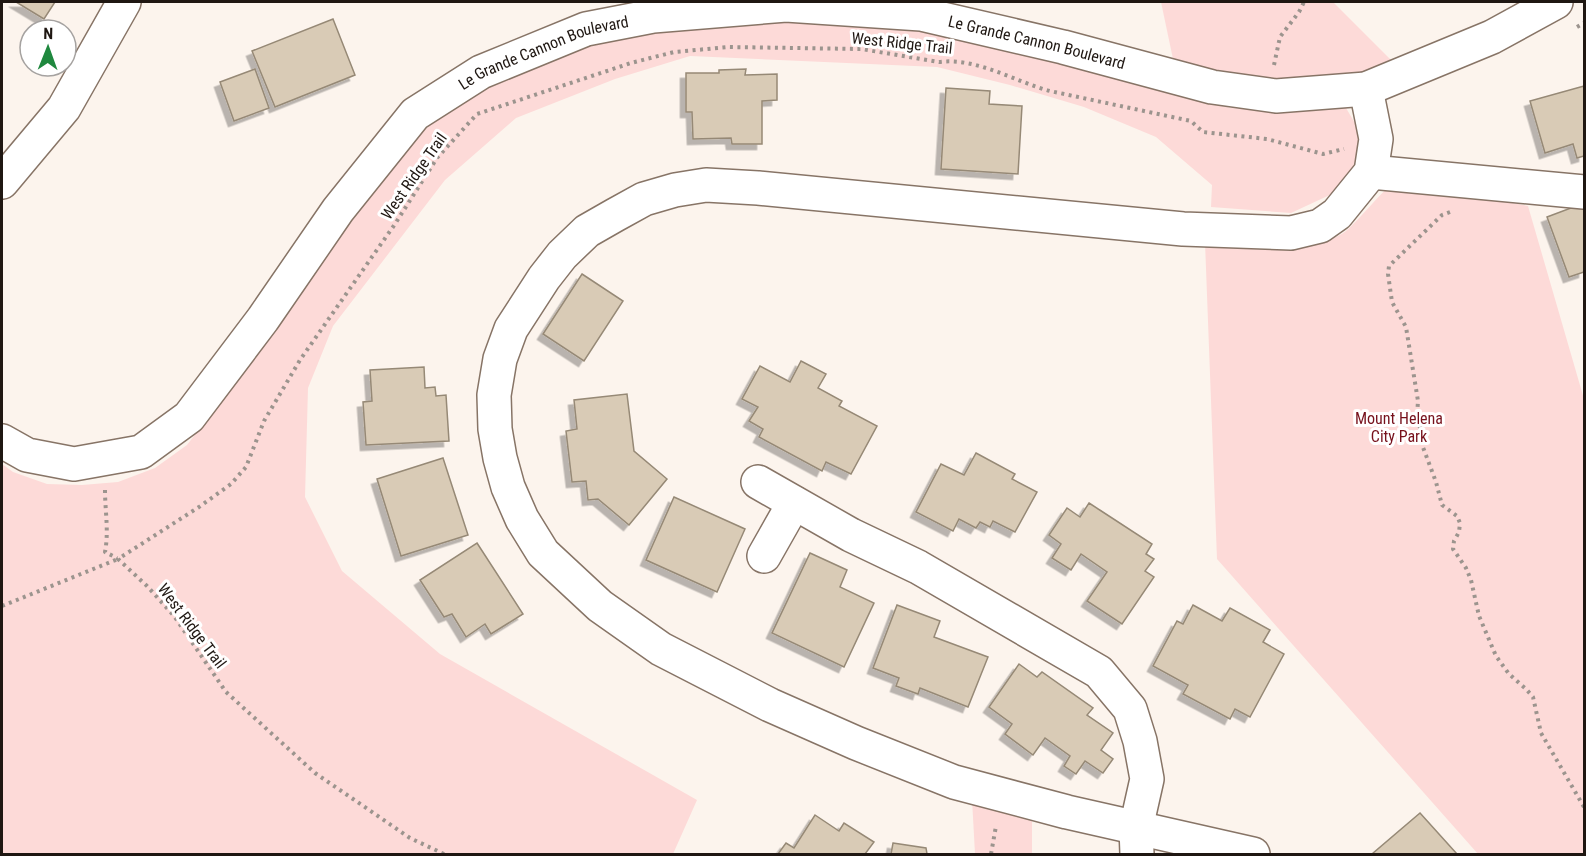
<svg xmlns="http://www.w3.org/2000/svg" width="1586" height="856" font-family="'Roboto Condensed',sans-serif">
  <style>
    .green { fill: #fddad8 }
    .building { fill: #d9cbb6; stroke: #968976; stroke-width: 1.5; filter: url(#shadow) }
    .lines { fill: none; stroke-linecap: round; stroke-linejoin: round }
    .minor-casing { stroke: #877466; stroke-width: 36 }
    .path { stroke: #9c948e; stroke-width: 4; stroke-dasharray: 3 4.5; stroke-linecap: butt }
    .minor { stroke: #fff; stroke-width: 33 }
    .labels { text-anchor: middle; dominant-baseline: central; stroke-width: 6; stroke-linejoin: round; paint-order: stroke }
    .street-label { font-size: 16px; fill: #1f1712; stroke: #fff }
    .park-label { font-size: 16px; fill: #76111c; stroke: #fff }
  </style>
  <defs>
    <filter id="shadow"><feDropShadow dx="-5.5" dy="5.5" stdDeviation="0" flood-color="#0004"/></filter>
  </defs>
  <rect width="100%" height="100%" fill="#fcf4ed"/>
  <g class="green">
    <polygon points="1161,2 1333,2 1394,63 1360,75 1317,81 1237,77 1173,59"/>
    <polygon points="718,16 842,17 1012,47 1231,108 1269,110 1323,105 1346,108 1362,135 1354,166 1334,193 1291,213 1211,207 1212,185 1156,137 1084,107 1010,85 937,67 690,56 615,79 516,118 445,180 333,326 308,388 305,497 342,571 440,654 697,800 673,854 2,854 2,464 13,472 47,484 82,485 118,482 155,468 187,445 250,363 363,205 419,135 453,105 517,73 615,36"/>
    <path d="M1395,181L1528,206L1584,399V854H1478L1217,559L1205,242C1247,248 1289,257 1329,240C1335,237 1341,235 1346,231C1364,215 1377,196 1395,181Z"/>
    <polygon points="972,799 1032,820 1032,854 975,854"/>
  </g>
  <g class="building">
    <polygon points="16,2 55,2 44,19"/>
    <polygon points="333,19 355,75 275,107 252,51"/>
    <polygon points="255,69 269,108 234,121 220,82"/>
    <polygon points="746,69 745,75 777,74 777,100 762,101 762,144 732,144 731,138 693,139 692,112 686,112 686,73 719,73 719,70"/>
    <polygon points="1584,86 1584,156 1577,158 1573,144 1545,153 1530,101"/>
    <polygon points="946,88 990,91 989,104 1022,106 1018,174 941,169"/>
    <polygon points="1584,203 1584,272 1569,277 1547,217"/>
    <polygon points="582,274 623,301 584,361 543,334"/>
    <polygon points="801,361 826,374 818,388 842,401 839,406 877,426 851,474 826,462 822,471 759,437 763,429 749,421 758,407 742,399 760,366 790,382"/>
    <polygon points="424,367 425,388 435,387 436,396 446,395 449,441 366,445 363,402 372,401 370,370"/>
    <polygon points="627,394 634,451 667,479 629,525 598,499 588,500 586,481 572,482 566,431 577,429 574,400"/>
    <polygon points="976,453 1015,474 1012,479 1037,492 1015,532 993,521 990,527 980,522 976,528 959,519 953,531 916,512 941,464 964,475"/>
    <polygon points="443,458 468,535 401,556 377,479"/>
    <polygon points="674,497 745,529 717,592 646,560"/>
    <polygon points="1089,503 1152,544 1146,554 1154,559 1145,571 1154,577 1122,624 1087,601 1107,572 1081,554 1071,570 1052,558 1061,544 1049,535 1067,508 1080,517"/>
    <polygon points="477,543 523,614 491,634 485,624 466,637 452,614 444,617 420,580"/>
    <polygon points="810,553 847,570 840,587 874,603 844,667 772,633"/>
    <polygon points="897,605 940,621 934,637 988,657 968,707 920,688 918,694 896,686 899,678 873,668"/>
    <polygon points="1193,605 1222,621 1230,608 1270,630 1263,642 1284,654 1250,717 1235,709 1230,719 1183,694 1188,685 1153,666 1177,621 1183,624"/>
    <polygon points="1019,664 1037,677 1042,672 1093,708 1087,715 1113,733 1101,750 1113,759 1103,773 1085,761 1076,774 1064,766 1070,756 1045,738 1033,755 1005,734 1012,724 989,707"/>
    <polygon points="1420,813 1457,854 1372,854"/>
    <polygon points="815,815 839,831 844,823 874,842 865,854 778,854 786,843 794,848"/>
    <polygon points="893,843 926,848 927,854 891,854"/>
  </g>
  <g class="lines">
    <defs>
      <g id="minor">
        <polyline points="1371,172 1584,192"/>
        <polyline points="2,182 64,108 124,2"/>
        <path id="s1" d="M2,441L27,455L74,464L141,452L189,417L263,319L338,210L415,114L481,72L586,29L653,16L786,5L921,14L1063,47L1212,87L1276,96L1366,89L1492,37L1556,2"/>
        <polyline points="758,482 851,535 918,567 1099,672 1130,709 1140,741 1147,779 1136,828 1137,854"/>
        <polyline points="764,556 794,503"/>
        <polyline points="1253,854 1067,812 954,782 856,743 770,705 661,649 600,606 543,553 522,519 508,487 500,458 495,429 494,395 500,359 511,329 544,278 562,255 587,231 615,215 644,199 675,190 706,185 758,188 1183,229 1291,233 1320,226 1337,214 1371,172 1376,139 1366,89"/>
      </g>
    </defs>
    <use href="#minor" class="minor-casing"/>
    <g class="path">
      <polyline points="1577,27 1584,23"/>
      <polyline points="1274,65 1280,37 1299,12 1304,2"/>
      <polyline points="1450,212 1442,215 1389,266 1388,274 1392,302 1406,327 1418,401 1417,416 1421,432 1421,442 1436,482 1442,505 1457,516 1460,523 1459,532 1454,541 1453,549 1466,568 1471,580 1479,616 1496,656 1509,674 1526,689 1533,697 1541,733 1584,807"/>
      <path d="M105,490C105,511 109,531 105,552L117,558"/>
      <polyline points="2,606 118,559"/>
      <path d="M444,854L410,838L315,773L226,692L174,616L147,586L118,559L199,507L231,484L246,467L264,421L300,360L395,224L437,158L477,114L631,63L674,52L729,47L861,49L939,62C976,57 1016,82 1050,91L1191,121L1203,132L1267,139L1323,154L1344,149"/>
      <polyline points="991,854 996,826"/>
    </g>
    <use href="#minor" class="minor"/>
  </g>
  <g class="labels">
    <g class="street-label">
      <text stroke="none"><textPath href="#s1" startOffset="1230">Le Grande Cannon Boulevard</textPath></text>
      <text transform="translate(902 43) rotate(6)">West Ridge Trail</text>
      <text stroke="none"><textPath href="#s1" startOffset="726">Le Grande Cannon Boulevard</textPath></text>
      <text transform="translate(414 176) rotate(-55)">West Ridge Trail</text>
      <text transform="translate(192 626) rotate(53)">West Ridge Trail</text>
    </g>
    <g class="park-label">
      <text x="1399" y="418">Mount Helena<tspan x="1399" dy="18">City Park</tspan></text>
    </g>
  </g>
  <rect width="1586" height="856" fill="none" stroke="#1f1712" stroke-width="6"/>
  <g transform="translate(48 48) rotate(1)"><circle r="28" fill="#ffffff" stroke="#a5a2a0" stroke-width="1.5"/>
  <path d="M0-4.5L10 22L0 15L-10 22Z" fill="#1f883e"/>
  <text y="-9" font-size="16" font-weight="bold" text-anchor="middle" fill="#1f1712">N</text>
  </g>
</svg>
